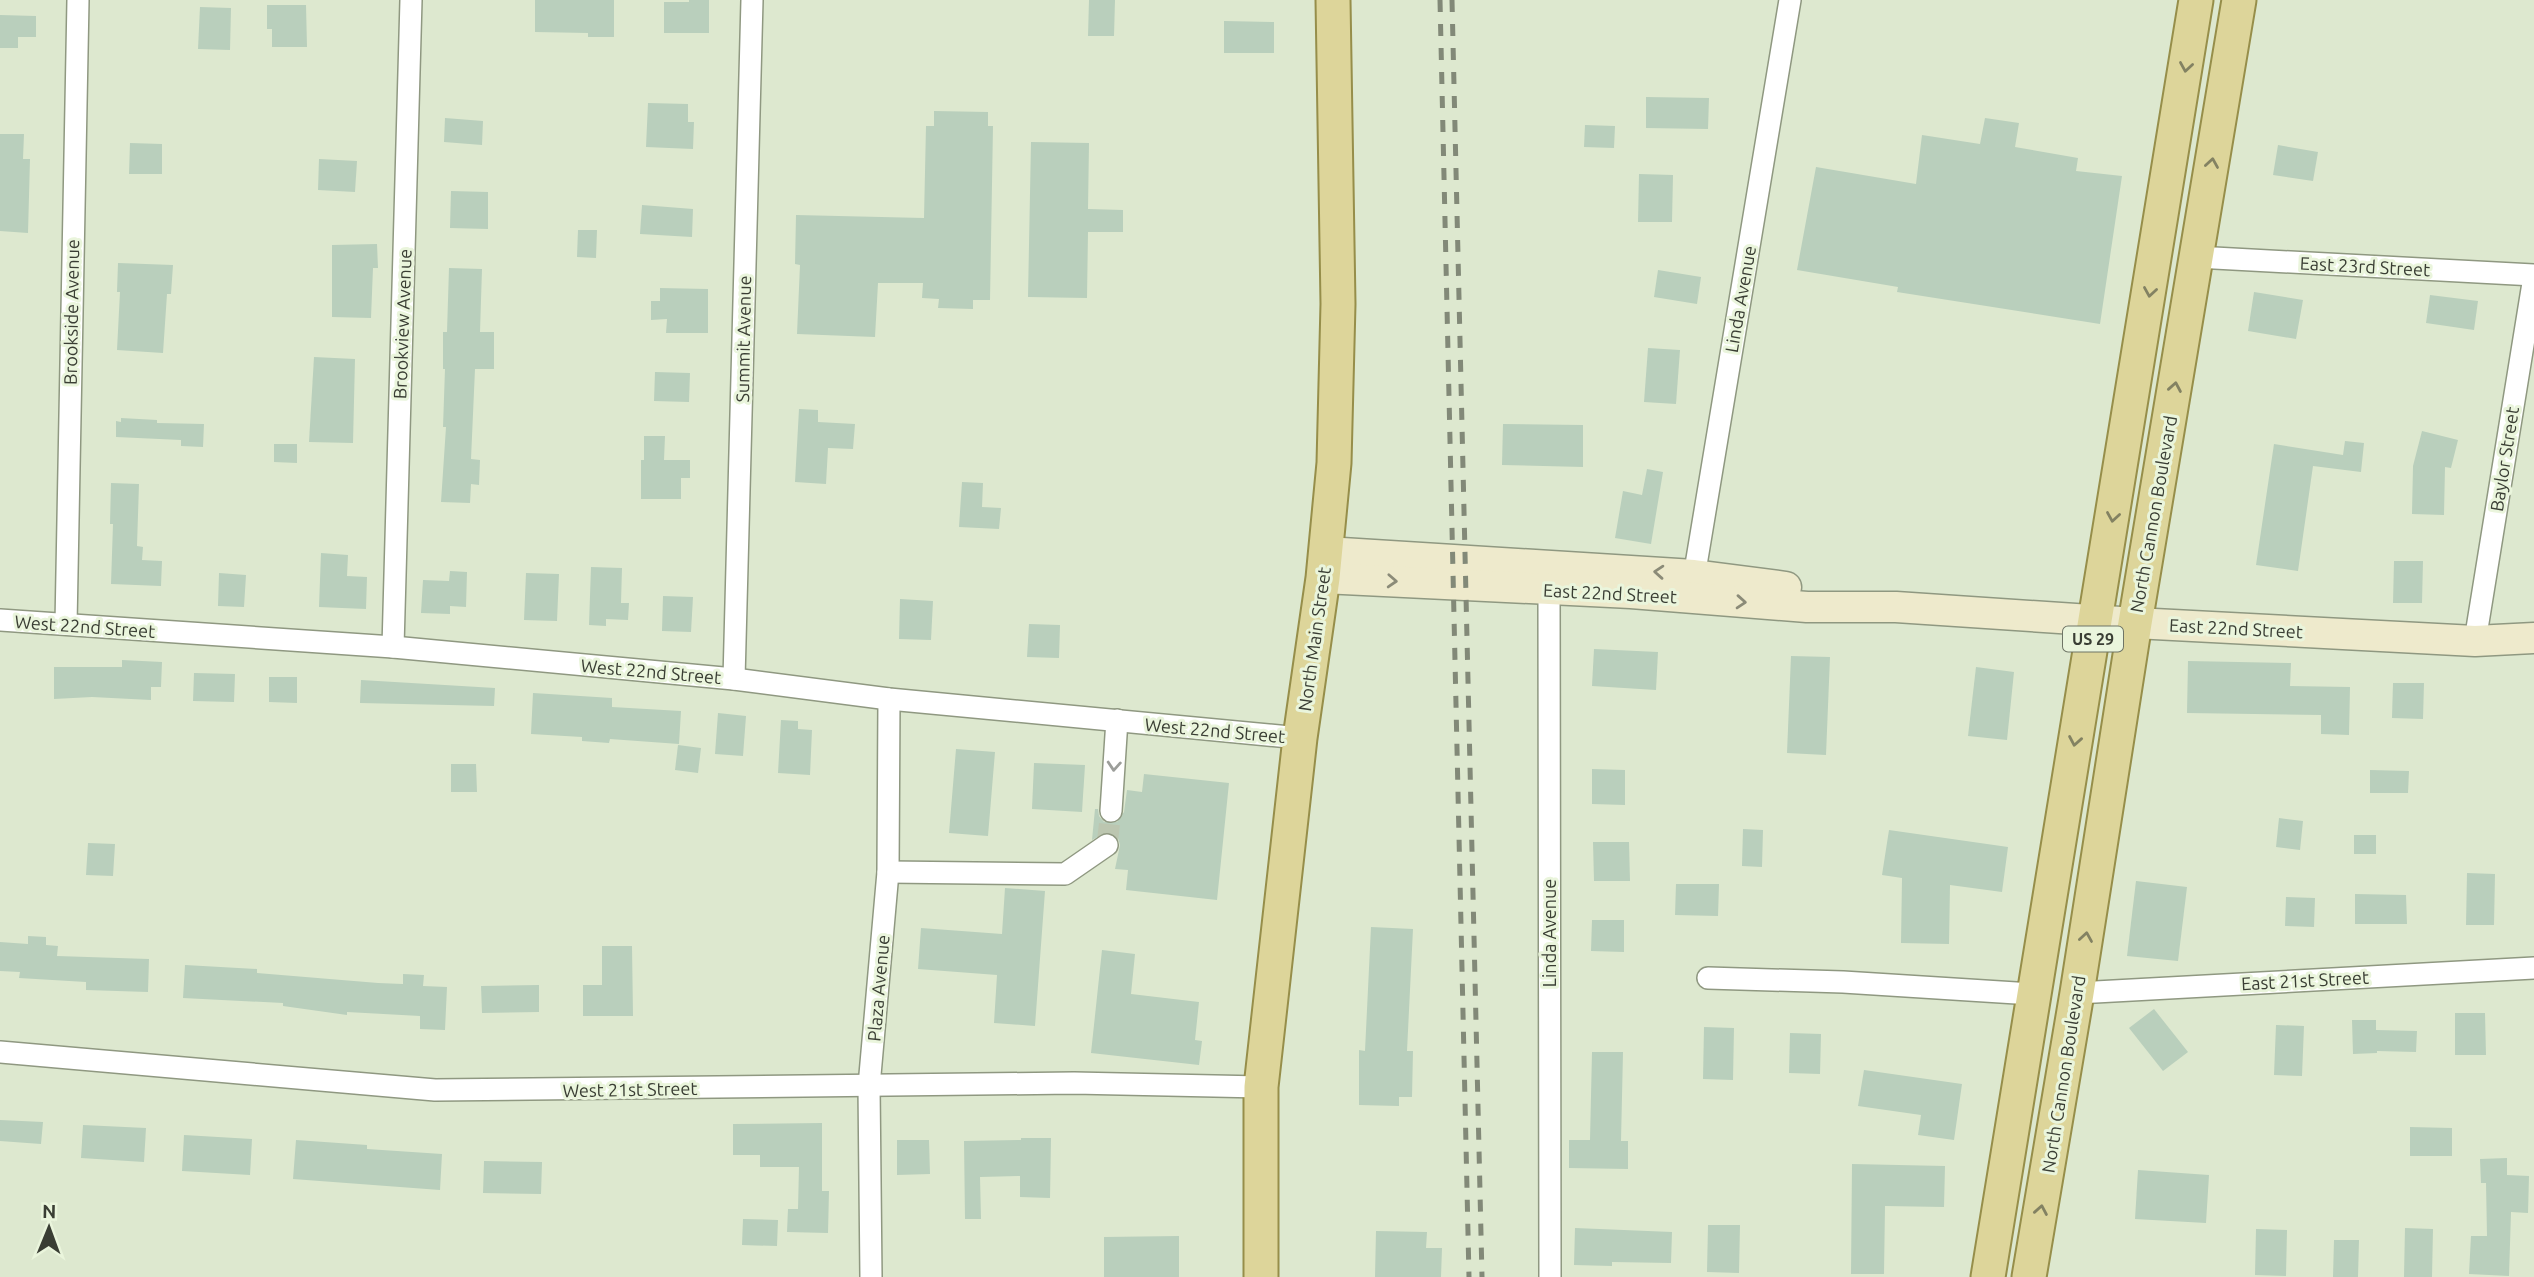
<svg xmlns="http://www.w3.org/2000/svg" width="2534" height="1277" font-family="Ubuntu,sans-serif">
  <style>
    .building { fill: #b9cfbc }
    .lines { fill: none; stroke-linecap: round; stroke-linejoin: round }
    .street-tunnel { stroke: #bcc6b0; stroke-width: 21; stroke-dasharray: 21 10; stroke-linecap: butt }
    .street-casing { stroke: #8f9881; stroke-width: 24 }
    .secondary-casing { stroke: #8f9881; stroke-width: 33 }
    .primary-casing { stroke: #968e4a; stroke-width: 37 }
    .street { stroke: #fff; stroke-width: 21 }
    .secondary { stroke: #eeeacc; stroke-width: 30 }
    .primary { stroke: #ddd59a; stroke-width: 33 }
    .rail { stroke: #828978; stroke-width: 5; stroke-dasharray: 12 12; stroke-linecap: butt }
    .oneway { stroke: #838262 }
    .oneway2 { stroke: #8b8b78 }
    .oneway3 { stroke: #9c9e9a }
    .labels { text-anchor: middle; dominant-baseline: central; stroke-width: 6; stroke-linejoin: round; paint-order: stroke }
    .shield { fill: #eaf5dc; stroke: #6f7566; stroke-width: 2 }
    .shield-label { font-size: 16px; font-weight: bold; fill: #3a3e34 }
    .street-label { font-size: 18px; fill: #3a3e34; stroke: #eaf5dc }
  </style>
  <rect width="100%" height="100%" fill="#dde8cf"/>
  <g class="building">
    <polygon points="535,0 614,0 614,37 588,37 588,33 535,32"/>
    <polygon points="689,0 709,0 709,33 664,33 664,2 689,2"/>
    <polygon points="1089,0 1115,0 1114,36 1088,36"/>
    <polygon points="267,5 306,5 307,47 272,47 272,29 267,29"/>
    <polygon points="200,7 231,8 230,50 198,49"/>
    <polygon points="0,15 36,16 36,37 18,37 18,48 0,48"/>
    <polygon points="1224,21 1274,22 1274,53 1224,53"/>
    <polygon points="1646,97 1709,98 1708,129 1646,128"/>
    <polygon points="648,103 688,104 688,122 694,122 693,149 646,147"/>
    <polygon points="934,111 988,112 988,126 993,126 990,300 973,300 973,309 938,308 939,299 922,298 923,283 878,283 875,337 797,334 800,265 795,264 796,215 924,218 926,126 934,126"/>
    <polygon points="445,118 483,121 482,145 444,142"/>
    <polygon points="1985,118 2019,123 2015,147 2078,158 2076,171 2122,176 2100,324 1897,292 1898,287 1797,270 1816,167 1916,184 1922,135 1980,144"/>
    <polygon points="1585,125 1615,126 1614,148 1584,147"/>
    <polygon points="0,134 24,134 23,159 30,159 28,233 0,231"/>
    <polygon points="1031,142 1089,143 1088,209 1123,210 1123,232 1088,232 1087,298 1028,297"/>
    <polygon points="130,143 162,144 162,174 129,174"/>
    <polygon points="2278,145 2318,152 2313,181 2273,175"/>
    <polygon points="319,159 357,161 355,192 318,190"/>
    <polygon points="1639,174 1673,175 1672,222 1638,222"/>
    <polygon points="451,191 488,192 488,229 450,228"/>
    <polygon points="642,205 693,209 692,237 640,234"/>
    <polygon points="578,230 597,230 596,258 577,257"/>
    <polygon points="377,244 378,268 373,268 371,318 332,317 332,245"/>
    <polygon points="118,263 173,265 171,294 167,294 163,353 117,350 120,292 117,292"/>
    <polygon points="449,268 482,269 480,332 494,332 494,369 475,369 471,459 480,460 479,485 471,484 470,503 441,502 446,427 443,427 445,369 443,369 443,332 447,332"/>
    <polygon points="1658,270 1701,277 1697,304 1654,297"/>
    <polygon points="660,288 708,289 708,333 666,333 667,319 651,320 651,301 660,301"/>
    <polygon points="2254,292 2303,300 2296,339 2248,331"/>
    <polygon points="2430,295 2478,301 2474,330 2426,323"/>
    <polygon points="1648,348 1680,350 1676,404 1644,402"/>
    <polygon points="314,357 355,359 353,443 309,442"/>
    <polygon points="655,372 690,373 689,402 654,401"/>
    <polygon points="799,409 818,410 818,422 855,424 853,449 828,448 826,484 795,482"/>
    <polygon points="121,418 157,420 157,423 204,424 203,447 181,446 181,440 116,437 116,421 121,422"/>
    <polygon points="1503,424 1583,425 1583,467 1502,465"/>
    <polygon points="2422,431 2458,440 2451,468 2445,467 2444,515 2412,514 2413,466"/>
    <polygon points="644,436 665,436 664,460 690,460 690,478 681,478 681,499 641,499 641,460 644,460"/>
    <polygon points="2345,441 2364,443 2361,472 2313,466 2298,571 2256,565 2274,444 2343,455"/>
    <polygon points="274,444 297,444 297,463 274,462"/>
    <polygon points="1647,469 1663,472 1651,544 1615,538 1623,491 1642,495"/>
    <polygon points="962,482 983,483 982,507 1001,508 999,529 959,527"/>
    <polygon points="111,483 139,484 137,546 143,547 142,560 162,561 161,586 111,584 113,524 110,524"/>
    <polygon points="321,553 348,555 347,576 367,577 366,609 319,607"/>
    <polygon points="2394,561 2423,561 2422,603 2393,603"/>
    <polygon points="591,567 622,568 621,603 629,603 628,620 606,619 606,626 589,625"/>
    <polygon points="450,571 467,572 466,607 450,606 450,614 421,613 423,580 449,581"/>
    <polygon points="219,573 246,575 244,607 218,606"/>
    <polygon points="526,573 559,574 557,621 524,620"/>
    <polygon points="663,596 693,597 691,632 662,631"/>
    <polygon points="900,599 933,601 931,640 899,639"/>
    <polygon points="1029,624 1060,625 1059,658 1027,657"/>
    <polygon points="1594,649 1658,652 1656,690 1592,686"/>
    <polygon points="1791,656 1830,657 1826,755 1787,753"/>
    <polygon points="122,660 162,662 161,687 151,687 151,700 92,697 54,699 54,667 122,667"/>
    <polygon points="2188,661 2291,663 2290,686 2350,687 2349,735 2321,734 2321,715 2187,713"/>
    <polygon points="1976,667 2014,672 2007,740 1968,736"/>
    <polygon points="194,673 235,674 234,702 193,701"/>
    <polygon points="269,677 297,677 297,703 269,702"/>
    <polygon points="361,680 495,688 494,706 360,703"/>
    <polygon points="2393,683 2424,683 2423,719 2392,718"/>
    <polygon points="533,693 612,698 612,707 681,711 679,744 610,739 609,743 582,741 582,737 531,734"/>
    <polygon points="718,713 746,716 743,756 715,754"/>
    <polygon points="781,720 798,721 798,729 812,730 810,775 778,773"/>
    <polygon points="678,745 701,748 698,773 675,770"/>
    <polygon points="956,749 995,752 988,836 949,833"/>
    <polygon points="1034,763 1085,765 1082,812 1032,809"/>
    <polygon points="451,764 476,764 477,792 451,792"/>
    <polygon points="1592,769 1625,770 1625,805 1592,804"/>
    <polygon points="2370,770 2409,771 2408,793 2370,793"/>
    <polygon points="1144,774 1229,783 1217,900 1126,890 1128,870 1115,869 1120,845 1118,838 1107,832 1092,840 1095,809 1098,809 1099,816 1104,822 1117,822 1124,812 1127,790 1142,792"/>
    <polygon points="2279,818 2303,821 2300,850 2276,847"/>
    <polygon points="1743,829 1763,830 1762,867 1742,866"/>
    <polygon points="1889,830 2008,847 2002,892 1950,885 1949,944 1901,943 1902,878 1882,875"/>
    <rect x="2354" y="835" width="22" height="19"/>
    <polygon points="1593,842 1629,842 1630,881 1594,881"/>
    <polygon points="88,843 115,844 113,876 86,875"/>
    <polygon points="2467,873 2495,874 2494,925 2466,925"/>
    <polygon points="2136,881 2187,887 2178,961 2127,956"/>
    <polygon points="1676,884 1719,884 1718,916 1675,915"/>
    <polygon points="1005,888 1045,891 1035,1026 994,1023 997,975 918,969 921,928 1002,934"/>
    <polygon points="2355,894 2406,895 2407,924 2355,924"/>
    <polygon points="2286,897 2315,898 2314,927 2285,926"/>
    <polygon points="1592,920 1624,920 1624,952 1591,951"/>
    <polygon points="1371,927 1413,929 1407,1051 1413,1051 1412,1097 1399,1097 1399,1106 1359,1105 1359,1050 1365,1051"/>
    <polygon points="28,936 46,937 46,945 58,946 57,956 149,959 148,992 86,990 86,982 19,978 20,972 0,971 0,942 28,944"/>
    <polygon points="602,946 632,946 633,1016 583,1016 583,985 602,985"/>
    <polygon points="1102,950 1135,954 1131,994 1199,1002 1195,1040 1202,1041 1199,1065 1091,1053"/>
    <polygon points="185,965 257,969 257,973 378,983 403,984 403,974 424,975 423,986 447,987 445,1030 420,1029 420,1016 347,1012 347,1015 283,1006 283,1003 183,998"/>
    <polygon points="539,985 539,1012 482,1013 481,986"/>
    <polygon points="2154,1009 2188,1052 2163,1071 2129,1028"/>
    <polygon points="2455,1013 2485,1013 2486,1055 2455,1055"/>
    <polygon points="2352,1020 2376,1020 2376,1030 2417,1031 2416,1052 2377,1051 2377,1053 2353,1054"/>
    <polygon points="2276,1025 2304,1026 2302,1076 2274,1075"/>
    <polygon points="1704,1027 1734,1028 1733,1080 1703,1079"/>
    <polygon points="1790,1033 1821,1034 1820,1074 1789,1073"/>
    <polygon points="1592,1052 1623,1052 1621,1141 1628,1141 1628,1169 1569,1168 1569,1140 1590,1140"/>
    <polygon points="1864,1070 1962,1084 1954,1140 1918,1135 1921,1115 1858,1106"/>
    <polygon points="0,1120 43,1122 41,1144 0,1141"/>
    <polygon points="822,1123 822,1191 829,1191 828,1233 787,1232 788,1209 798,1209 799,1167 760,1167 760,1155 733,1155 733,1124"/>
    <polygon points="83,1125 146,1128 144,1162 81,1158"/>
    <polygon points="2410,1127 2452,1128 2452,1156 2410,1156"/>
    <polygon points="184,1135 252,1139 250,1175 182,1171"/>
    <polygon points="1021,1138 1051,1138 1050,1198 1020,1197 1020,1176 980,1177 981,1219 965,1219 964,1141 1021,1140"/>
    <polygon points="296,1140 367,1145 367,1149 442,1154 440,1190 293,1179"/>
    <polygon points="897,1140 929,1140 930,1174 897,1175"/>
    <polygon points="2507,1158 2507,1175 2529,1176 2528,1213 2511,1212 2509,1276 2469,1274 2471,1236 2487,1236 2486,1183 2481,1183 2480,1159"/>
    <polygon points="484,1161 542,1162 541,1194 483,1193"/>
    <polygon points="1852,1164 1945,1166 1944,1207 1885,1206 1884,1274 1851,1274"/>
    <polygon points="2138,1170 2209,1175 2206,1223 2135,1219"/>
    <polygon points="743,1219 778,1220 777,1246 742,1245"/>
    <polygon points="1708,1225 1740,1225 1739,1273 1707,1272"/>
    <polygon points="1575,1228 1672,1232 1671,1263 1612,1262 1612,1266 1574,1265"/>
    <polygon points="2405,1228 2433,1229 2432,1277 2404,1277"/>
    <polygon points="2256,1229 2287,1230 2286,1276 2255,1275"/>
    <polygon points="1376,1231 1427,1232 1426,1248 1442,1248 1441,1277 1375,1277"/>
    <polygon points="1179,1236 1179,1277 1104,1277 1104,1237"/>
    <polygon points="2334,1240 2359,1240 2358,1277 2333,1277"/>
  </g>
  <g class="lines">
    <polyline class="street-tunnel" points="1107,845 1111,811"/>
    <defs>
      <g id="street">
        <polyline points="2196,257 2534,275"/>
        <polyline points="1692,589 1790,0"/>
        <polyline points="1549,590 1550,1277"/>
        <polyline points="0,620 393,647 734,679 889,699 1300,738"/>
        <polyline points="66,624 78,0"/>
        <polyline points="2475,641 2534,277"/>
        <polyline points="393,647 411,0"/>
        <polyline points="734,679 752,0"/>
        <polyline points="1111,811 1117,720"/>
        <polyline points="888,872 1065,874 1107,845"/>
        <polyline points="1708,978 1843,982 2032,994"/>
        <polyline points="2077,993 2534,968"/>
        <polyline points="0,1052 435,1090 1074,1083 1261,1087"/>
        <polyline points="871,1277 869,1086 888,872 889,699"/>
      </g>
      <g id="secondary">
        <polyline points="1326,552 1694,575 1786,587"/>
        <polyline points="1323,578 1631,593 1807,607 1896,607 2135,623 2475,641 2534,638"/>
      </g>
      <g id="primary">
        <polyline points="1261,1277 1261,1087 1300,738 1323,578 1334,463 1338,304 1333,0"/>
        <path d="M1988,1277C2054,851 2130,426 2196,0"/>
        <polyline points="2029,1277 2077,993 2135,623 2239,0"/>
      </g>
    </defs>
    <use href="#street" class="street-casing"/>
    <use href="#secondary" class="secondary-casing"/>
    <use href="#primary" class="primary-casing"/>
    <use href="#street" class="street"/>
    <use href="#secondary" class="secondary"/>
    <use href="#primary" class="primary"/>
    <g class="rail">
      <polyline points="1440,0 1469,1277"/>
      <polyline points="1452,0 1482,1277"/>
    </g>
  </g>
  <defs><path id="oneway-chevron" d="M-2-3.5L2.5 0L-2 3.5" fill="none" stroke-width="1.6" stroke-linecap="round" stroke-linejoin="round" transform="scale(1.75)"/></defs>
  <g class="oneway">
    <use href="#oneway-chevron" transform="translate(2186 67) rotate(99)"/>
    <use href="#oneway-chevron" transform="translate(2212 163) rotate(-81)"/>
    <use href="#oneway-chevron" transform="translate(2150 292) rotate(99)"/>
    <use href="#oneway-chevron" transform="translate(2175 387) rotate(-80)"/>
    <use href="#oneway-chevron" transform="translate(2113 517) rotate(99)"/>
    <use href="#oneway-chevron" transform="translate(2075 741) rotate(100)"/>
    <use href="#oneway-chevron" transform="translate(2086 937) rotate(-81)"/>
    <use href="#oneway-chevron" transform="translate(2041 1210) rotate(-80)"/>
  </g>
  <g class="oneway2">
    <use href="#oneway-chevron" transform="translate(1659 572) rotate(-176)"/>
    <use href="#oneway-chevron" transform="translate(1392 581) rotate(3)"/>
    <use href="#oneway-chevron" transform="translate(1741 602) rotate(4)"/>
  </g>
  <use class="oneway3" href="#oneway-chevron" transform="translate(1114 766) rotate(94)"/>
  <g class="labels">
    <rect class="shield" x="2063" y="626.5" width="60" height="25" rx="5"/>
    <g class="shield-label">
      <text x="2093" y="639">US 29</text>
    </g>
    <g class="street-label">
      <text transform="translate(2365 266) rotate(3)">East 23rd Street</text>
      <text transform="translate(1740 299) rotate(-80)">Linda Avenue</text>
      <text transform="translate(71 312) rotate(-89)">Brookside Avenue</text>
      <text transform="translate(402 324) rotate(-88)">Brookview Avenue</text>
      <text transform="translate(743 339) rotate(-89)">Summit Avenue</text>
      <text transform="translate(2504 459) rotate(-81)">Baylor Street</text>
      <text transform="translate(2153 514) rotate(-80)">North Cannon Boulevard</text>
      <text transform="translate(1610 593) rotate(3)">East 22nd Street</text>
      <text transform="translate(85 626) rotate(4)">West 22nd Street</text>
      <text transform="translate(2236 628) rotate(3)">East 22nd Street</text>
      <text transform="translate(1314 639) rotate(-82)">North Main Street</text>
      <text transform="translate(651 671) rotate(5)">West 22nd Street</text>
      <text transform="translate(1215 730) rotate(5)">West 22nd Street</text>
      <text transform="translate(1549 933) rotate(-90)">Linda Avenue</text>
      <text transform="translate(2305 980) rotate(-3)">East 21st Street</text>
      <text transform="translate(878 988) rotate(-85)">Plaza Avenue</text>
      <text transform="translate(2063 1074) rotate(-81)">North Cannon Boulevard</text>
      <text transform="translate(630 1089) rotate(-1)">West 21st Street</text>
    </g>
  </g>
  <g transform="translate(49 1228) rotate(1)" stroke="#eaf5dc" stroke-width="5" paint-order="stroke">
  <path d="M0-5L12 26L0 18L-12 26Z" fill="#3a3e34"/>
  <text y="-10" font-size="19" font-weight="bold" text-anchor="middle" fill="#3a3e34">N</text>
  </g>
</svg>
